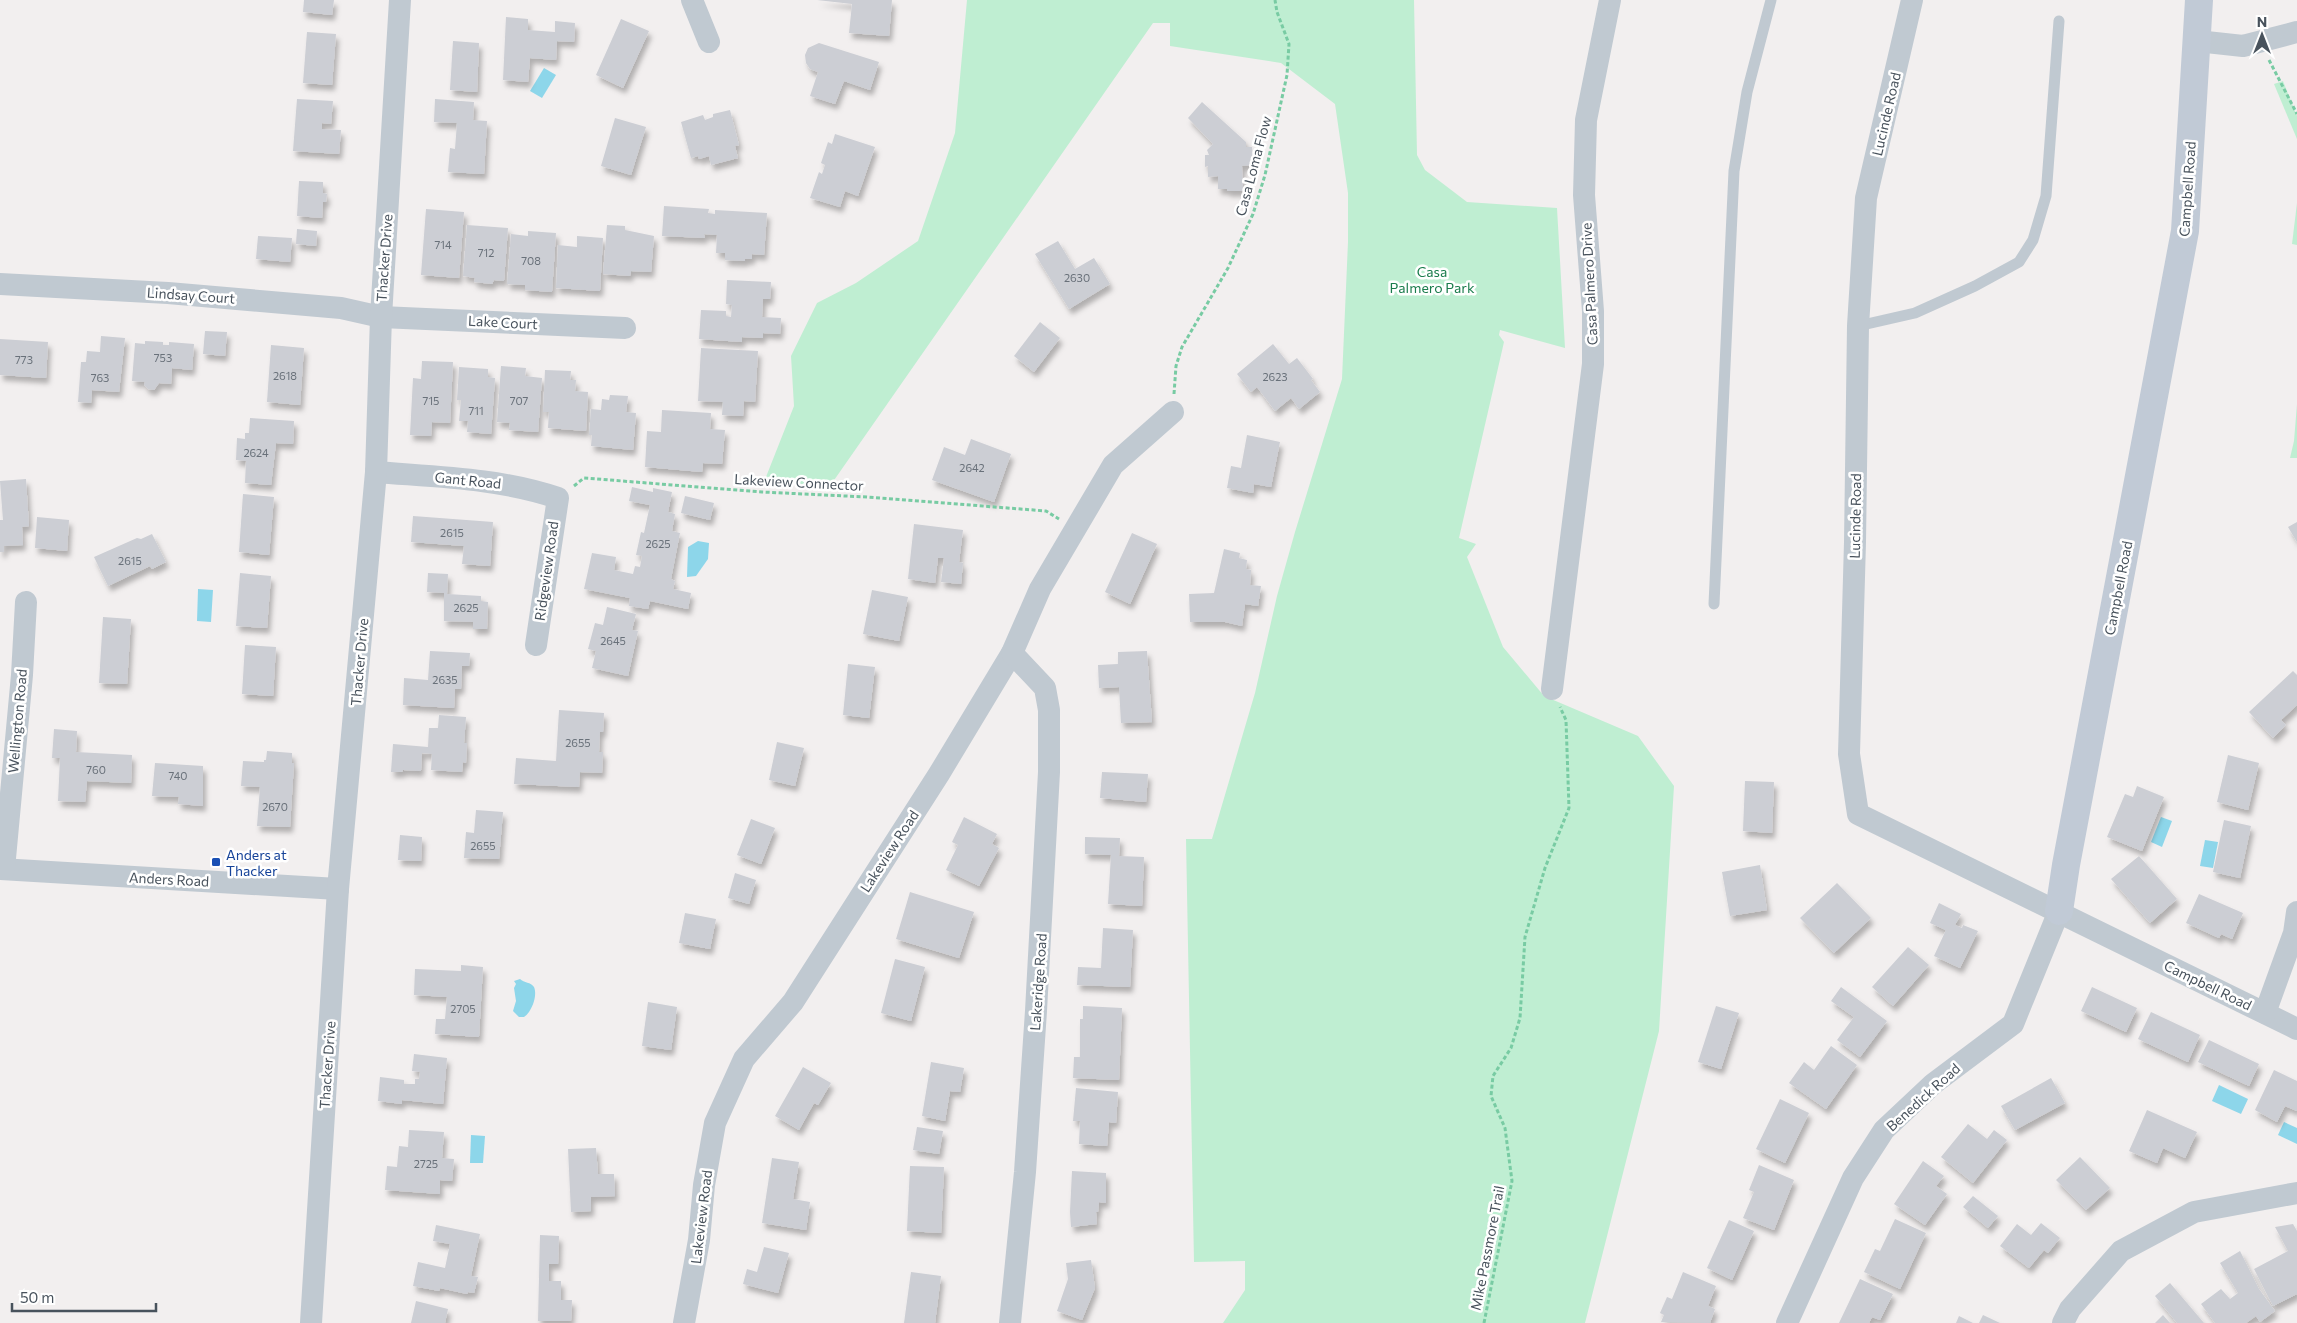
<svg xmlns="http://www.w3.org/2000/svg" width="2297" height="1323" font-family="Commissioner,sans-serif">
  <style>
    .green { fill: #bfeed2 }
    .water { fill: #8dd6ea }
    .building { fill: #ccced4; filter: url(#shadow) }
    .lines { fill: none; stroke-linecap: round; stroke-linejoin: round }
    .path { stroke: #78cba3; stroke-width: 3; stroke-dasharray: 4 2.5; stroke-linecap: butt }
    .lane { stroke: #c0c9d1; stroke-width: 11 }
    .street { stroke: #c0c9d1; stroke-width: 22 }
    .secondary { stroke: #c1cad6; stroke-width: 28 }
    .transit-dot { fill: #1a4fb4; stroke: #fff; stroke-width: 2 }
    .labels { text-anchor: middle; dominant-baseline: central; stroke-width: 5; stroke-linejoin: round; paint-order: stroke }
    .number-label { font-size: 11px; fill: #69717a }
    .street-label { font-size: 14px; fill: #48525c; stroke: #fff }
    .park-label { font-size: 14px; fill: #1a7c4c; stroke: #fff }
    .transit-label { font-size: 14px; fill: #164399; stroke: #fff; text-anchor: start }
  </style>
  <defs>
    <filter id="shadow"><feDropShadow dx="3" dy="5.5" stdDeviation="2.5" flood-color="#0004"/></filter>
  </defs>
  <rect width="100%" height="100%" fill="#f2efef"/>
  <g class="green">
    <polygon points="967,0 1414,0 1417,155 1425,170 1467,202 1557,208 1565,348 1500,330 1499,335 1504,342 1459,538 1476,544 1467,557 1503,647 1544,696 1638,736 1674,786 1659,1031 1585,1323 1223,1323 1245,1290 1245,1261 1194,1262 1186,839 1212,839 1255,693 1277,596 1295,532 1342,379 1348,242 1348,193 1335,104 1281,63 1170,46 1170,23 1153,23 830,486 764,482 794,406 791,356 817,303 856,283 918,241 955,133"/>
    <polygon points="2283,81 2297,116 2297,139 2274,84"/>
    <polygon points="2297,203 2297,245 2292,244"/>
    <polygon points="2297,404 2297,458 2290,458 2294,441"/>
  </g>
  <g class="water">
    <polygon points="544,68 556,75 542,98 530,91"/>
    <polygon points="698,541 709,543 708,559 696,576 687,577 688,547"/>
    <polygon points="198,589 213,590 211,622 197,621"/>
    <polygon points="2161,817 2172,821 2162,847 2151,842"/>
    <polygon points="2205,840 2218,842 2213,868 2200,866"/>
    <path d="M520,979C524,983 531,982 534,987C538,996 531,1013 524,1017H519L513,1011L516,1001L514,988L516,984L514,981Z"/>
    <polygon points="2219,1085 2248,1099 2241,1114 2212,1101"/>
    <polygon points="2284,1122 2297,1128 2297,1144 2278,1135"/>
    <polygon points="471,1135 485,1136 483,1163 470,1163"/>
  </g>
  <g class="building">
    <polygon points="304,0 334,0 332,15 303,12"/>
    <polygon points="817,0 892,0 889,36 849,33 852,4"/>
    <polygon points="506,17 528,19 528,30 555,32 555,21 575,23 574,42 557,41 556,60 530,58 528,82 503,80"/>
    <polygon points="621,19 649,31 623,88 596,75"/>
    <polygon points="307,32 336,34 332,85 303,83"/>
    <polygon points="453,41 479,43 477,92 450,90"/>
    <polygon points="819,43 879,62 870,90 844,81 835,104 810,96 818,72 810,69 806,63 805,55 808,48"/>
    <polygon points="297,99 333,101 331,124 322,123 322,129 341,130 339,154 293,151"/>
    <polygon points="435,99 474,102 473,120 487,121 484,174 448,172 450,148 455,149 457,123 434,122"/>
    <polygon points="1202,102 1246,142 1246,147 1252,147 1253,165 1242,166 1243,191 1227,191 1227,189 1218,189 1218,176 1208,177 1208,166 1205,167 1205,155 1209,155 1207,150 1213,144 1188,118"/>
    <polygon points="730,110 739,145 735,146 738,158 711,165 709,156 699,159 698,156 691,158 681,122 703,115 705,120 713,117 713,114"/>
    <polygon points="615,118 646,127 631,175 601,166"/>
    <polygon points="835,134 875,147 858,196 845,191 840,207 810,198 819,172 822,174 825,165 821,163 828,142 832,144"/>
    <polygon points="299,181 323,182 323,193 327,194 326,202 323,202 322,218 297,216"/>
    <polygon points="664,206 709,209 708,213 715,214 715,210 767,213 764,255 752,254 752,259 745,259 745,261 725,260 725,253 716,253 717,235 704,234 705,238 662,236"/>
    <polygon points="426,209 464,212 459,278 421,275"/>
    <polygon points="467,225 508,228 504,281 494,280 492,284 474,282 475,278 463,276"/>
    <polygon points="607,225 625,226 625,230 654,236 651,272 631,271 630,276 603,274"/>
    <polygon points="297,229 317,231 316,246 296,244"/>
    <polygon points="528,231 556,233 552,292 525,290 525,285 507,284 511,234 528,236"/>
    <polygon points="258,236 292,238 290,262 256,259"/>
    <polygon points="577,236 603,238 600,291 556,288 558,245 577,247"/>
    <polygon points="1058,241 1075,269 1094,258 1110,284 1069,309 1035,254"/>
    <polygon points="727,280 771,282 770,299 763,299 762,317 781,318 780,334 763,333 763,338 742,337 742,342 699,339 701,310 726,311 726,316 731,317 732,305 726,304"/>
    <polygon points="1040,322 1060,338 1034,372 1014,356"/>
    <polygon points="205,331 227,332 225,356 203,354"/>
    <polygon points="101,336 125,338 119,392 92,390 91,403 78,402 81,362 86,362 87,351 100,352"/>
    <polygon points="0,339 48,342 46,378 0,375"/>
    <polygon points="145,341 163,342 163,345 169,345 169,342 194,344 192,370 172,368 171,384 159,383 154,390 148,389 144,385 145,382 132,381 135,343 145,344"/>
    <polygon points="1273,344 1289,364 1297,358 1313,379 1311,380 1320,392 1299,409 1291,398 1275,411 1257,387 1251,392 1237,374"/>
    <polygon points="271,345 304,348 300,405 267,402"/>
    <polygon points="701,348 758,351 755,402 744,401 743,416 722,415 723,402 698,401"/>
    <polygon points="422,361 453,362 450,423 432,422 431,436 410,435 413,378 421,379"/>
    <polygon points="501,366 526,368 525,376 542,378 538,432 509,430 510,423 497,422"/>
    <polygon points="459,367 488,369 488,377 495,378 491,434 467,432 468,421 459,421 461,400 457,400"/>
    <polygon points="545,370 571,371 570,380 576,380 575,391 588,392 586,431 548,428 549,412 543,412"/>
    <polygon points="610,395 628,396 626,412 636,413 633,450 591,446 592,435 589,435 591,409 601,410 602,399 609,400"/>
    <polygon points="662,410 711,413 710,429 725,430 722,464 703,463 702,472 645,467 647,431 661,432"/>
    <polygon points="250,418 294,421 293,444 276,443 271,485 245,483 246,461 236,460 237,438 245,439 245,433 249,433"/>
    <polygon points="1247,435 1280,442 1271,487 1254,484 1253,493 1227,488 1231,466 1241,468"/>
    <polygon points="971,439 1011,454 994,502 932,480 944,447 965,455"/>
    <polygon points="26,479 29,526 22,527 23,545 4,546 4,552 0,552 0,520 3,520 0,481"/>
    <polygon points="632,487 653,492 653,488 672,492 668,512 675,514 672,531 680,533 671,579 675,581 673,589 691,593 688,609 650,601 648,609 629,606 630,598 584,589 592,553 616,557 614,570 633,574 635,566 640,567 642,556 636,555 641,532 644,533 650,505 629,501"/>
    <polygon points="243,494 274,497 269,555 239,552"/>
    <polygon points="685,496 714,503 710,520 681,513"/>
    <polygon points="413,516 493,522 490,566 462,564 464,546 411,542"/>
    <polygon points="37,517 69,520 67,551 35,548"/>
    <polygon points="2297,522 2297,542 2288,527"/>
    <polygon points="914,524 963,530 959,562 963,563 961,584 941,582 944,558 938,558 935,583 908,579"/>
    <polygon points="1132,533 1157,544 1130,604 1105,592"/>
    <polygon points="152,534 166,562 152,569 150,566 108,586 94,557 137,538 141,539"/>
    <polygon points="1224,549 1240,553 1239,558 1247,560 1246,569 1251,570 1250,585 1261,586 1258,606 1245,604 1242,626 1225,622 1190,622 1189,594 1214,593"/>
    <polygon points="240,573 271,576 267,628 236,626"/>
    <polygon points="428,573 448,574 447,594 481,596 481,601 488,602 487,629 473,629 473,622 444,621 444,593 427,592"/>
    <polygon points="872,590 908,597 899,641 863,634"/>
    <polygon points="607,607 636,614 632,630 638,631 628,676 592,668 596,651 588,649 595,623 603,625"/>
    <polygon points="103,617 131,619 127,684 99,683"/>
    <polygon points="245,645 276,647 273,696 242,694"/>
    <polygon points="430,651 470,653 469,666 462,666 461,689 455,689 454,708 403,705 404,678 428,680"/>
    <polygon points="1147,651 1152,722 1121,723 1119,687 1099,688 1098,665 1118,664 1118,652"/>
    <polygon points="848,664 875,667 869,718 843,715"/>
    <polygon points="2293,671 2297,675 2297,705 2281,720 2286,725 2273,738 2249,712"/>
    <polygon points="559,710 604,713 603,732 600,732 599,752 603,752 602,773 580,772 579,787 514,784 516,758 556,761"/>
    <polygon points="439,715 466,717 464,743 467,743 466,763 463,762 462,772 431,770 432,754 422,753 421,771 403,770 402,772 391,772 393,744 428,747 429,728 438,728"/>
    <polygon points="54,729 77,731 76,752 132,755 131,783 87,781 85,802 58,801 60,758 52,758"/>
    <polygon points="777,742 804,748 795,786 769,780"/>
    <polygon points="267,751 292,753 292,763 294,763 290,827 257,826 260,787 241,786 243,761 264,762 264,760 266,760"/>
    <polygon points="2228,755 2259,763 2248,810 2217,802"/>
    <polygon points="155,763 203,766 203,806 178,804 179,797 152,796"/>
    <polygon points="1102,772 1148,774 1146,802 1100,798"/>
    <polygon points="1745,781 1774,782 1772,833 1743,831"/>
    <polygon points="2137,786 2164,797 2142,851 2107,837 2125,794 2133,797"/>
    <polygon points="476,810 503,812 499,859 464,858 466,832 474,833"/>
    <polygon points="964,817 997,834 992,844 999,848 979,886 946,870 958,845 952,842"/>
    <polygon points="751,819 775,828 761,864 737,855"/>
    <polygon points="2224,820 2251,826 2240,878 2213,872"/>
    <polygon points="400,835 422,837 421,861 398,860"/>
    <polygon points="1085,837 1120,838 1119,856 1144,857 1142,906 1108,904 1111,855 1085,854"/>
    <polygon points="2139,856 2177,899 2150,923 2111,879"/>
    <polygon points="1760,865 1767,910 1730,916 1722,872"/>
    <polygon points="735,873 756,880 749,904 728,898"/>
    <polygon points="1837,883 1871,918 1834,953 1800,918"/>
    <polygon points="910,892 974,912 959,958 896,939"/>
    <polygon points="2199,894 2243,913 2232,939 2221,934 2219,938 2186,923"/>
    <polygon points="1939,903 1961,914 1955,925 1962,928 1963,925 1978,931 1960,968 1934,956 1946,930 1930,923"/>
    <polygon points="685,913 716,919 710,949 679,943"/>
    <polygon points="1103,928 1133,930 1130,987 1077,985 1078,967 1101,968"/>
    <polygon points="1908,947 1929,965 1893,1006 1872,987"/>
    <polygon points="895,959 925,967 911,1021 881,1013"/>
    <polygon points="461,965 483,967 479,1037 435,1034 436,1019 445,1019 447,997 414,995 415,969 461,971"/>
    <polygon points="1841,987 1887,1021 1860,1057 1837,1040 1854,1017 1831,1001"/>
    <polygon points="2092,987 2137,1008 2126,1032 2081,1011"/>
    <polygon points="648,1002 677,1007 671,1050 642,1046"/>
    <polygon points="1083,1006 1122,1008 1119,1080 1073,1078 1074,1057 1080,1057 1080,1019 1083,1019"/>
    <polygon points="1716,1006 1739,1013 1721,1069 1698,1062"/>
    <polygon points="2151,1012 2200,1035 2188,1062 2138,1039"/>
    <polygon points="2209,1040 2259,1064 2249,1086 2198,1062"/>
    <polygon points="1831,1046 1857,1065 1826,1109 1789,1083 1804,1062 1814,1070"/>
    <polygon points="414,1054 447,1058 443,1104 402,1100 402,1104 378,1101 380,1077 404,1080 404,1084 415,1084 415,1079 419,1079 420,1072 412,1071"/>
    <polygon points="931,1062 964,1068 960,1092 950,1091 945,1121 922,1116"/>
    <polygon points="803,1067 831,1083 818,1105 814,1103 799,1130 775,1116"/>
    <polygon points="2274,1070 2297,1081 2297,1111 2285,1106 2277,1122 2255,1110"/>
    <polygon points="2051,1078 2065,1103 2015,1130 2001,1106"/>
    <polygon points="1076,1088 1118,1092 1116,1123 1109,1122 1107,1146 1079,1144 1080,1121 1073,1121"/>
    <polygon points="1780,1099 1809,1113 1785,1163 1756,1149"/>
    <polygon points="2147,1110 2197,1132 2185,1158 2163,1148 2157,1163 2129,1151"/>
    <polygon points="1968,1124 1987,1139 1994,1130 2007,1140 1973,1183 1941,1157"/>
    <polygon points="917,1127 943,1131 939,1154 913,1150"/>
    <polygon points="409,1130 444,1132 442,1158 454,1159 452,1181 440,1180 440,1194 385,1190 387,1166 397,1167 399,1146 408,1147"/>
    <polygon points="596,1148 598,1174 614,1174 615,1196 591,1197 591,1211 571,1212 568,1149"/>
    <polygon points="2080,1157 2110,1188 2086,1210 2056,1180"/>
    <polygon points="772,1158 799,1162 793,1199 810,1202 806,1230 762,1223"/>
    <polygon points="1923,1161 1944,1176 1936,1186 1947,1194 1925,1225 1894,1204"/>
    <polygon points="1759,1165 1794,1180 1774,1230 1743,1218 1754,1192 1749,1190"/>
    <polygon points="910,1166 944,1167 941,1233 907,1231"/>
    <polygon points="1072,1171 1106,1173 1106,1203 1099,1202 1098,1212 1096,1212 1097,1224 1071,1227 1070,1212"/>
    <polygon points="1973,1196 1998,1216 1988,1228 1963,1207"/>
    <polygon points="1895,1219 1926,1233 1900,1289 1864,1272 1875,1249 1880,1251"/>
    <polygon points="1729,1220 1754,1231 1732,1280 1707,1268"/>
    <polygon points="2041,1223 2060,1238 2048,1253 2044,1250 2029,1268 2000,1246 2017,1224 2031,1235"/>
    <polygon points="2293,1224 2297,1231 2297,1294 2273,1306 2254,1269 2288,1251 2275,1227"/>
    <polygon points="436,1225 480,1234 471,1276 478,1277 474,1293 468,1292 467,1294 440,1288 439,1291 413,1286 418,1262 445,1268 450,1244 433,1241"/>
    <polygon points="540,1235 559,1236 558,1264 549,1264 549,1281 561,1281 561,1300 572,1300 571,1321 538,1321"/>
    <polygon points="764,1247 789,1253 778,1293 743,1284 747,1269 757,1272"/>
    <polygon points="2240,1251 2259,1289 2275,1311 2260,1322 2256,1316 2246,1323 2215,1323 2201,1304 2221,1289 2230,1299 2238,1293 2220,1263"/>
    <polygon points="1091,1260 1095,1288 1082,1320 1057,1311 1068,1279 1066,1263"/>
    <polygon points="911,1272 941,1276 935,1323 904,1323"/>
    <polygon points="1683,1272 1716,1286 1708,1306 1715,1309 1710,1323 1661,1322 1664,1315 1660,1313 1667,1297 1672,1299"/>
    <polygon points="1860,1279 1893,1294 1880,1320 1872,1317 1869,1323 1839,1323"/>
    <polygon points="2170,1283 2204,1323 2177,1323 2155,1296"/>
    <polygon points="416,1301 448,1309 445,1323 411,1323"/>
    <polygon points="1983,1315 2000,1323 1979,1323"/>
    <polygon points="2163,1315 2170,1323 2155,1323"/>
    <polygon points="1959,1316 1973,1323 1956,1323"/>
  </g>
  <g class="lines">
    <g class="path">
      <polyline points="2269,60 2297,114"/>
      <polyline points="1174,394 1176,366 1182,347 1228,268 1253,214 1265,175 1287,75 1289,44 1277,12 1275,0"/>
      <polyline points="574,486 584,478 762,492 867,497 1046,511 1059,519"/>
      <polyline points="1484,1323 1512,1181 1505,1128 1491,1096 1493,1076 1511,1048 1520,1018 1525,937 1545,868 1569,808 1566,720 1560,707"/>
    </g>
    <g class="lane">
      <polyline points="1858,326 1915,313 1975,286 2019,262 2033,240 2046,196 2059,21"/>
      <polyline points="1714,604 1734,171 1747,92 1771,0"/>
    </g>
    <g class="street">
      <polyline points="692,0 709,42"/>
      <polyline points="1912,0 1866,198 1858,326 1855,542 1849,754 1858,814 2297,1029"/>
      <polyline points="2197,41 2243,46 2297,32"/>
      <polyline points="0,284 168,293 341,308 381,317 625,328"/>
      <path d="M376,472C437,477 499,478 558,498L536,645"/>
      <polyline points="1552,689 1593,364 1593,311 1584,195 1586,120 1610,0"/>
      <polyline points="0,869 338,889"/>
      <polyline points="4,869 22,675 26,602"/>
      <polyline points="2265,1013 2294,933 2297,912"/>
      <polyline points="311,1323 338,889 376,472 381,317 400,0"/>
      <polyline points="684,1323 699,1240 704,1185 715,1123 744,1059 793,1002 939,774 1012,653 1040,589 1113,465 1173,412"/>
      <polyline points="1010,1323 1025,1172 1036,1011 1049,772 1049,710 1045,688 1012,653"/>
      <polyline points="1787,1323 1853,1178 1884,1130 1933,1084 2013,1024 2059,911"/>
      <polyline points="2063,1323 2070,1309 2121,1251 2194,1212 2297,1193"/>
    </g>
    <polyline class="secondary" points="2059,911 2066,865 2185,231 2199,0"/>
  </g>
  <rect class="transit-dot" x="211" y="857" width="10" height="10" rx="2.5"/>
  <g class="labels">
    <g class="number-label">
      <text x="443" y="244">714</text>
      <text x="486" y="252">712</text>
      <text x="531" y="260">708</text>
      <text x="1077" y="277">2630</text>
      <text x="163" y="357">753</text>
      <text x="24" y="359">773</text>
      <text x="285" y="375">2618</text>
      <text x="1275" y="376">2623</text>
      <text x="100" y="377">763</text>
      <text x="431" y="400">715</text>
      <text x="519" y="400">707</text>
      <text x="476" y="410">711</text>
      <text x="256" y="452">2624</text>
      <text x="972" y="467">2642</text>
      <text x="452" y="532">2615</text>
      <text x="658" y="543">2625</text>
      <text x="130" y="560">2615</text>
      <text x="466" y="607">2625</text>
      <text x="613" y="640">2645</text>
      <text x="445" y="679">2635</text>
      <text x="578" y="742">2655</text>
      <text x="96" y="769">760</text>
      <text x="178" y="775">740</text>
      <text x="275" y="806">2670</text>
      <text x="483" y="845">2655</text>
      <text x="463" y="1008">2705</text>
      <text x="426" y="1163">2725</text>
    </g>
    <g class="street-label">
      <text transform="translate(1886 114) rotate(-77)">Lucinde Road</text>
      <text transform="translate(1253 166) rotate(-75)">Casa Loma Flow</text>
      <text transform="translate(2187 189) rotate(-86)">Campbell Road</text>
      <text transform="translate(384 258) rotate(-86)">Thacker Drive</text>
      <text transform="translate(1589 284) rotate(-93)">Casa Palmero Drive</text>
      <text transform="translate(191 295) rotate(4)">Lindsay Court</text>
      <text transform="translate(503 322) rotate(3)">Lake Court</text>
      <text transform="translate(468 480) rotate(6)">Gant Road</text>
      <text transform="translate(799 482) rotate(3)">Lakeview Connector</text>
      <text transform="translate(1855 516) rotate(-89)">Lucinde Road</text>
      <text transform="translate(546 571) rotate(-82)">Ridgeview Road</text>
      <text transform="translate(2118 588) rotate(-79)">Campbell Road</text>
      <text transform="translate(359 662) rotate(-85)">Thacker Drive</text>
      <text transform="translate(17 721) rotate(-85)">Wellington Road</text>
      <text transform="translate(889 851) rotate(-57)">Lakeview Road</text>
      <text transform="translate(169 879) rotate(3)">Anders Road</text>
      <text transform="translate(1038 982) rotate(-86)">Lakeridge Road</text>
      <text transform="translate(2208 985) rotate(26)">Campbell Road</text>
      <text transform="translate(327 1065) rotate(-86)">Thacker Drive</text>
      <text transform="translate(1923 1097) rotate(-42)">Benedick Road</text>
      <text transform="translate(701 1217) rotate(-83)">Lakeview Road</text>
      <text transform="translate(1487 1248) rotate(-79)">Mike Passmore Trail</text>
    </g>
    <g class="park-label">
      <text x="1432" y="271">Casa<tspan x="1432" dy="16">Palmero Park</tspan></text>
    </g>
    <g class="transit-label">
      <text x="226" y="854">Anders at<tspan x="226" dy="16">Thacker</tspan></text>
    </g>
  </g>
  <g transform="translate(2262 35)" stroke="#ffffff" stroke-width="4" paint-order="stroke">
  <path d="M0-4L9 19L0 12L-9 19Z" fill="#48525c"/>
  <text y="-8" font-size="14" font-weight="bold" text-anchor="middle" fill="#48525c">N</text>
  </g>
  <path d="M12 1303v8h144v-8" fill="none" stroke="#48525c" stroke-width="2.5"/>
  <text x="20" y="1303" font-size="15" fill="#48525c" stroke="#ffffff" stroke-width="4" paint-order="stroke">50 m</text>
</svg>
